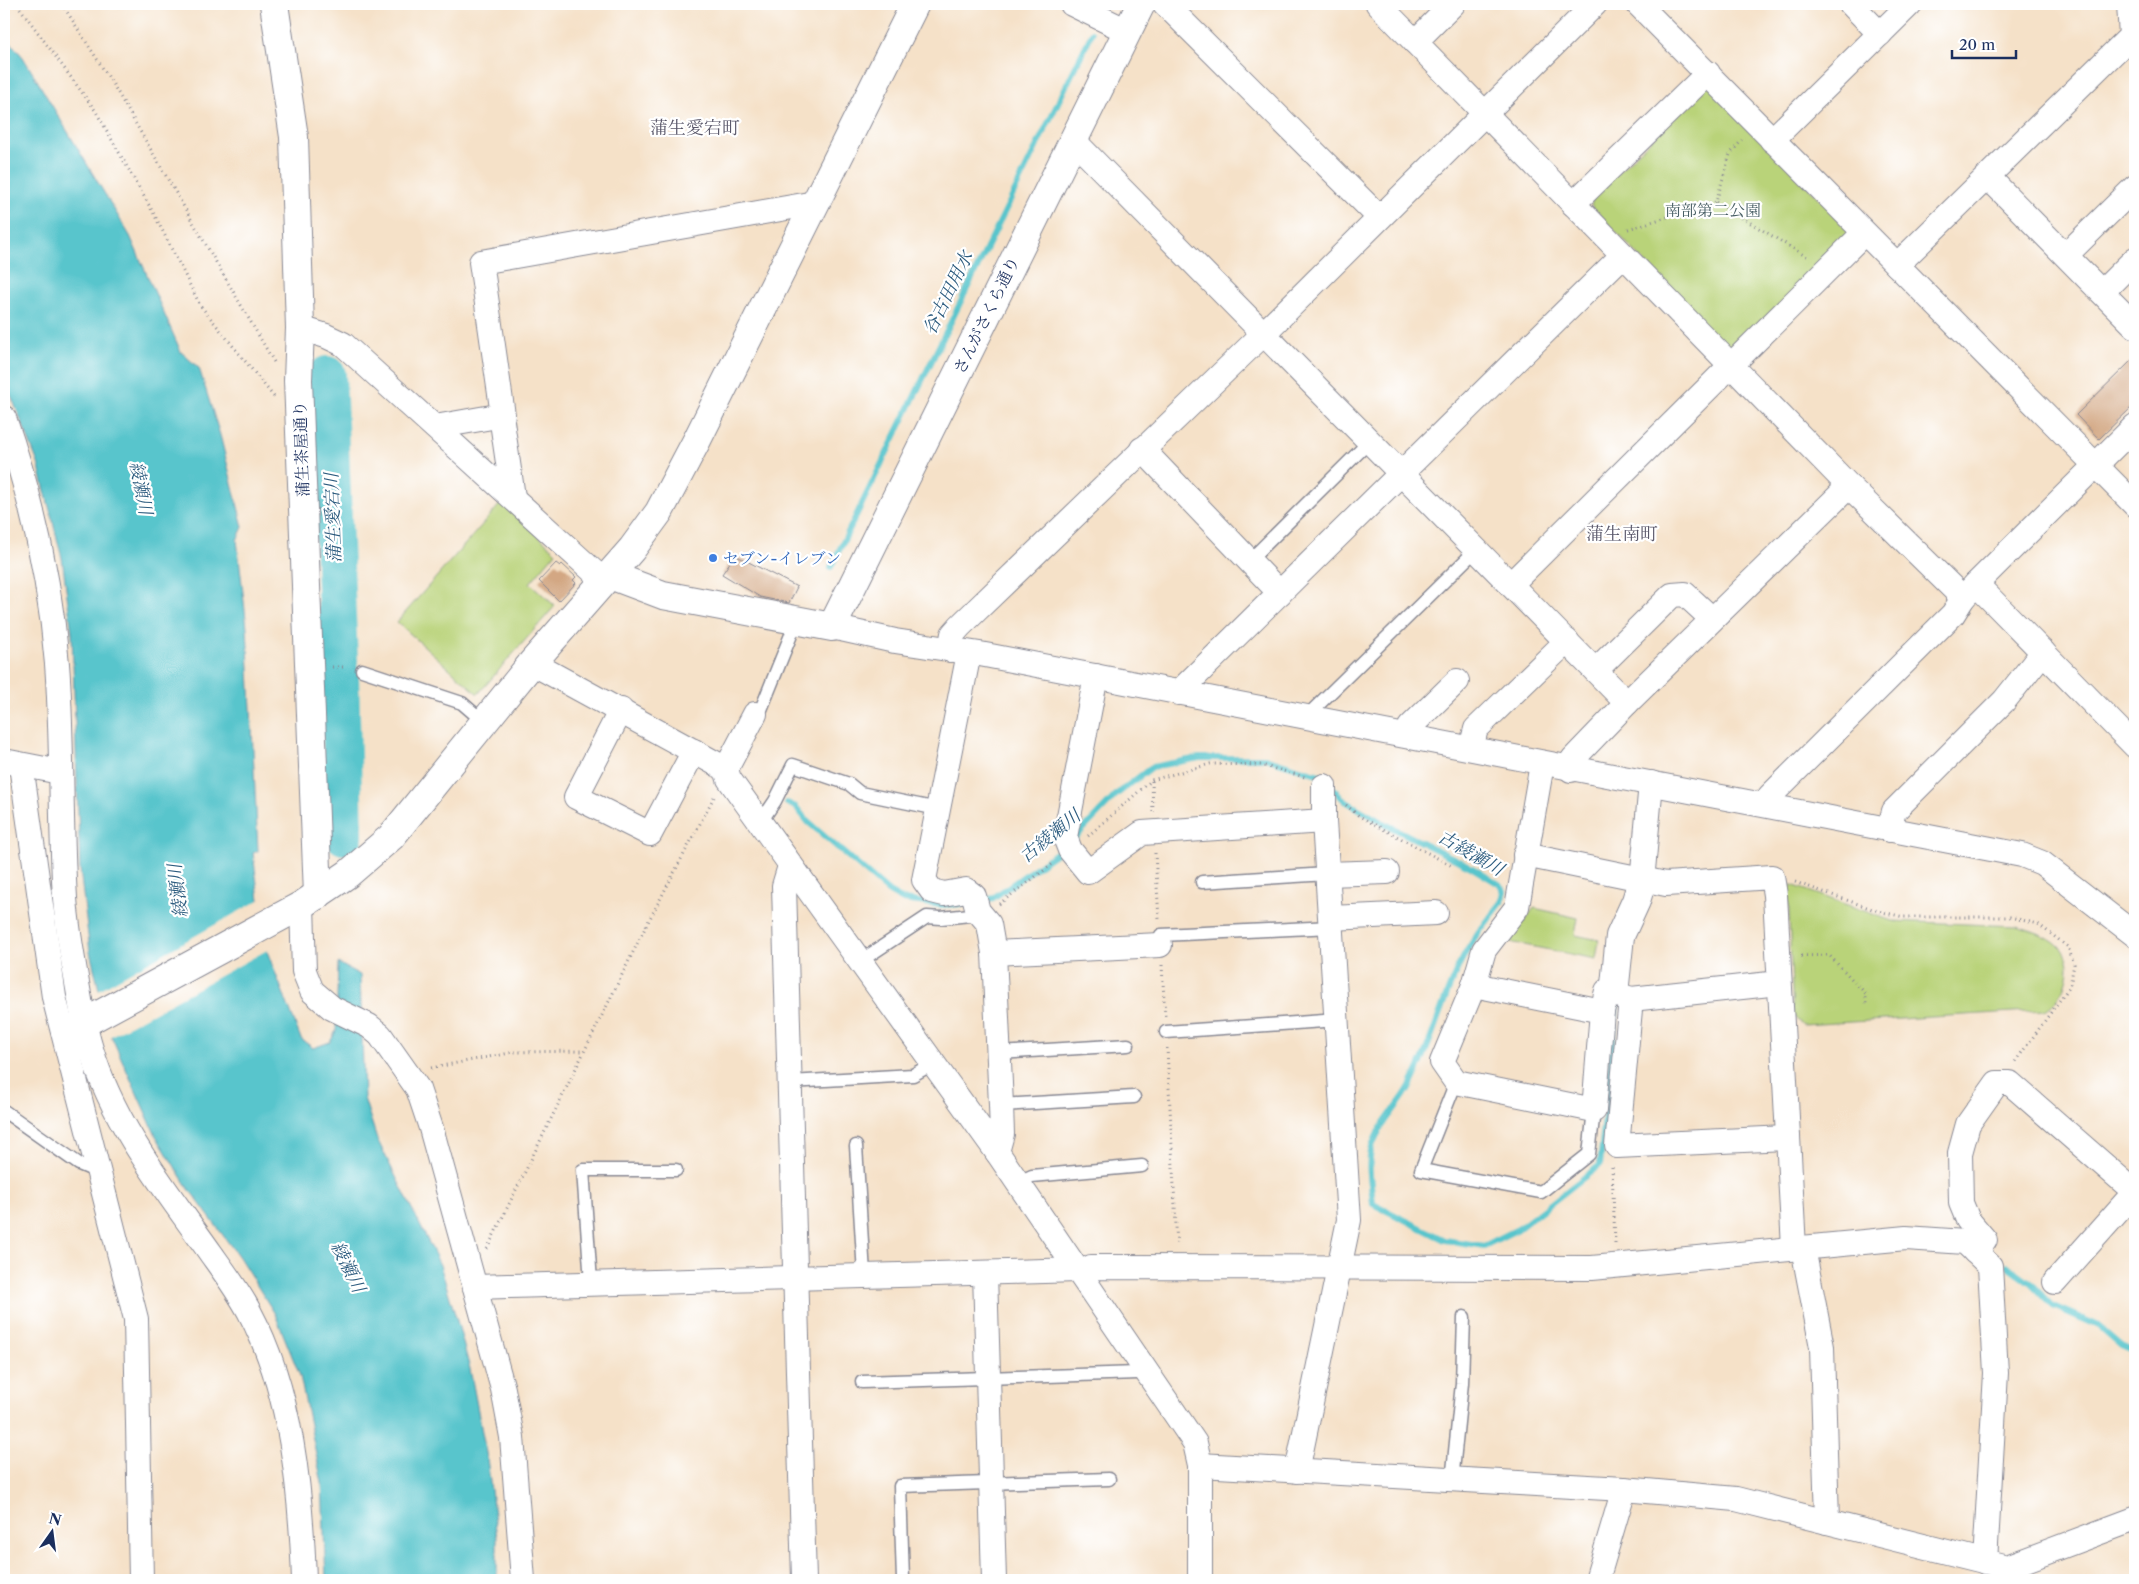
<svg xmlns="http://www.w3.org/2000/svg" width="2139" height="1584" font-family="'Libre Caslon Text','Noto Serif JP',serif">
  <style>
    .green { fill: #b9d379; stroke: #6a816c }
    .water { fill: #58c5cc; stroke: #3a7a95 }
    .pier { fill: #f5e1c8 }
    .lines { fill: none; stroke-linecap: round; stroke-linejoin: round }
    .stream { stroke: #58c5cc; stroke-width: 6 }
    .river { stroke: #58c5cc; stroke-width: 38 }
    .building { fill: #d3a783 }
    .service-casing { stroke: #888893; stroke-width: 15 }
    .minor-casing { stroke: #888893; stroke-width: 26 }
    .tertiary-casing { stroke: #888893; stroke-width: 30 }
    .path { stroke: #888893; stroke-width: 3; stroke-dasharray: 1 4; stroke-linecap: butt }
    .service { stroke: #fff; stroke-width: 12 }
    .minor { stroke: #fff; stroke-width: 24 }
    .tertiary { stroke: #fff; stroke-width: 28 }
    .shop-dot { fill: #3f7fe0; stroke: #fff; stroke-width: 2 }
    .labels { text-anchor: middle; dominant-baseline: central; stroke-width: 4.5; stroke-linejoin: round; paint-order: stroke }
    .park-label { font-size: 16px; fill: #4a6066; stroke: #fff }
    .street-label { font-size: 16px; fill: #1b2f5e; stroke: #fff }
    .shop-label { font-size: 16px; fill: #366cbe; stroke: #fff; text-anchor: start }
    .neighbourhood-label { font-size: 18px; fill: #5b596b; stroke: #fff }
    .water-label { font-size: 18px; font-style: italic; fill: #2d5c7f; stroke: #fff }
  </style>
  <rect width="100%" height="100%" fill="#fff"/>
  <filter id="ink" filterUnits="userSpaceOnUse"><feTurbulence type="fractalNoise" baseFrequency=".02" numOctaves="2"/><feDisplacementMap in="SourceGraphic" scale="10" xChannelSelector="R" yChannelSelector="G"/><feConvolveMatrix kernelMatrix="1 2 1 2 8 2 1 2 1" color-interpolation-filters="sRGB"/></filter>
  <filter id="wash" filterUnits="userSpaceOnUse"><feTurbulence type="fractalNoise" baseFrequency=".0096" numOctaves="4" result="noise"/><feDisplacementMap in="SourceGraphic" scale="20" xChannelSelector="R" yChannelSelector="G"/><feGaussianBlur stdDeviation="1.12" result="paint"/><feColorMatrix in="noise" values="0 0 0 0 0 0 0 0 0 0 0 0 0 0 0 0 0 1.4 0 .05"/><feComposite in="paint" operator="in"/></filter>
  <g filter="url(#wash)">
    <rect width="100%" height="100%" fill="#f5e1c8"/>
    <g class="green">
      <polygon points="1709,84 1853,233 1732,355 1591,205 1594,195"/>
      <polygon points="502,502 556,552 530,583 555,606 478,694 397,622"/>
      <path d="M1792,885L1892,921L2016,926C2049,935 2079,947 2064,987C2060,996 2053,1006 2045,1010L1803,1025L1793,1016L1788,887Z"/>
      <polygon points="1534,908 1578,918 1575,935 1599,940 1596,959 1509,942"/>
    </g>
    <polygon class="water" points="4,35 23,57 130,236 181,352 199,368 220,435 243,527 237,540 247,628 258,851 253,853 265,946 301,1039 313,1048 330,1042 336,1031 338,963 360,975 364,1098 377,1139 440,1265 458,1324 470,1369 487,1458 497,1538 497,1580 326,1580 322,1483 300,1376 275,1314 239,1257 186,1185 156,1136 109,1031 90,952 80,869 72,633 62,558 38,463 4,378"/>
    <polygon class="pier" points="261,899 269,949 109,1037 97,991"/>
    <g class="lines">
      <g class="stream">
        <polyline points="831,567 1092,33"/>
        <polyline points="787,803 796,807 808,822 889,892 903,900 941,905 966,904 993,898 1065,847"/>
        <path d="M1072,841L1117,794L1152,767L1199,758H1265L1320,775L1345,801L1387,825L1469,866L1499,884L1504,891L1502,902C1485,924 1467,946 1456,972C1439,1009 1430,1049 1410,1086C1399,1107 1376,1127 1371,1151C1367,1168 1372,1187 1373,1204L1445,1240L1484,1246L1518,1229L1600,1165L1617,1001"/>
        <polyline points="2008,1266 2031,1283 2053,1306 2099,1326 2121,1345 2135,1351"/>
      </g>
      <g class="river">
        <polyline points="327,375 339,661"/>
        <polyline points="340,674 344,836"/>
      </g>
    </g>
    <g id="blocks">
      <g class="building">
        <polygon points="2135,357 2135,404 2099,439 2076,415"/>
        <polygon points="735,555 797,587 789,603 760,597 722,574"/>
        <polygon points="556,563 560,566 562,564 576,577 573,580 576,583 559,601 539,581"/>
      </g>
    </g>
  </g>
  <g filter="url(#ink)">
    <use href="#blocks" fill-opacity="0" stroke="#888893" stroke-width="1"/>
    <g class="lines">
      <defs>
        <g id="service">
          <polyline points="1249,561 1370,441"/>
          <polyline points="362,670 462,703 484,722"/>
          <polyline points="755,714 760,712 797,620"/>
          <polyline points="1312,719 1314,709 1476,550"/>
          <polyline points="760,823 775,801 793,765 849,784 860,793 938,809"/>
          <polyline points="1202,882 1327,874"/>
          <polyline points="1161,935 1332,927"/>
          <polyline points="859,962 927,917 941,918 980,914"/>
          <polyline points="1166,1032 1338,1020"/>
          <polyline points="999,1053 1128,1045"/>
          <polyline points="790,1082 913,1075 932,1064"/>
          <polyline points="1456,1082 1421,1170 1541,1192 1589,1154 1594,1110"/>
          <polyline points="1001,1105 1134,1097"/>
          <polyline points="4,1111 79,1164 98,1172"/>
          <polyline points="856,1146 864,1274"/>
          <polyline points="1017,1183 1032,1176 1142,1166"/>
          <polyline points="591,1282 583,1170 676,1170"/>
          <polyline points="862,1382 1138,1373 1144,1369"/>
          <polyline points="1452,1481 1462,1383 1464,1317"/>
          <polyline points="903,1580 900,1486 1109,1479"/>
        </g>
        <g id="minor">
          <polyline points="1072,4 1127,31"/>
          <polyline points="1165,4 1379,217"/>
          <polyline points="1378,4 1849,486 1963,598"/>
          <polyline points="1638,4 2135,505"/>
          <polyline points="1851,4 1880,34"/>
          <polyline points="1415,42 1453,4"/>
          <polyline points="1073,140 1627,703"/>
          <polyline points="1772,140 1910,4"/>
          <polyline points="1988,177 2135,326"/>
          <polyline points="1573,204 1708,73"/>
          <polyline points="2066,255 2135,187"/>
          <polyline points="1897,265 2131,36 2129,4"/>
          <polyline points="2102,292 2135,259"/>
          <polyline points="300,328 326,336 343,344 604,581"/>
          <polyline points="501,415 513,497"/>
          <path d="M4,418C32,498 50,579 57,664C63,741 60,820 65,898C67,926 72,955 77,983C81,1005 84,1027 91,1049C114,1126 166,1190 212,1255C225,1273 239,1292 249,1311C292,1391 301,1492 304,1580"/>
          <polyline points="435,427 503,415 481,262 815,203"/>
          <polyline points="1142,449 1280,593"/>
          <polyline points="1511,584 1864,233"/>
          <polyline points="1976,584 2135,746"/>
          <polyline points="832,627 895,641 980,654 2022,855 2042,863 2135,935"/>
          <polyline points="950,650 953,634 960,626 1255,342 1595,4"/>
          <polyline points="969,653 924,880 932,891 944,894 966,890 974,896 978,911 989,924 994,953 1001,1105 1002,1134 997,1152"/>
          <polyline points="532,663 726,769 729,779 997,1152 1195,1443 1200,1465 1200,1580"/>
          <polyline points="1596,670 1672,595 1685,594 1712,619"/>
          <polyline points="1096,676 1065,837 1070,850 1088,872 1142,833 1324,821"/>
          <polyline points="1178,693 1623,255"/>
          <polyline points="621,710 576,797 650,834 694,751"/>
          <polyline points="1408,736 1410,727 1457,681"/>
          <polyline points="1471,748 1476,729 1567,641"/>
          <polyline points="4,761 60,772"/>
          <polyline points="1542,764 1517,907 1484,950 1474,985 1442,1062 1456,1082 1594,1110 1602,1011 1607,991 1631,999 1617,1146 1788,1138"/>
          <polyline points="21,765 54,997 136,1319 141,1580"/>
          <polyline points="726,769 755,714"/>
          <polyline points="1571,770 1573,759 1627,703 1849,486"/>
          <polyline points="1767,805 1770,796 1953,614 1963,598 1976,584 2135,426"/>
          <polyline points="1889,830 1894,811 2004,701 2043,652"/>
          <polyline points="1525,855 1666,884 1772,877 1775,895 1794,1248"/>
          <polyline points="790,866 784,886 804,1580"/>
          <polyline points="1327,874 1387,872"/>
          <polyline points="1642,881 1651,783"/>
          <polyline points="302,905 304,971 312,991 332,1008 369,1026 380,1035 418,1089 431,1128 503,1389 512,1437 523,1580"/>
          <polyline points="1331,918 1436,913"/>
          <polyline points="994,953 1160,945"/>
          <polyline points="1474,985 1602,1011"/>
          <polyline points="1631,999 1779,983"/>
          <polyline points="1803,1248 1822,1347 1827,1522"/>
          <polyline points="1975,1252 1985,1240 1968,1220 1961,1203 1960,1153 1968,1124 1997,1083 2010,1083 2135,1192"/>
          <polyline points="985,1273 994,1580"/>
          <polyline points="1080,1273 1091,1267 1592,1268 1906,1238 1965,1242 1990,1266 1996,1373 1985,1562"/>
          <polyline points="2055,1282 2135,1192"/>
          <polyline points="475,1287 1078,1270"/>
          <polyline points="1200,1465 1624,1489 1736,1499 2007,1567 2135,1519"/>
          <polyline points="1297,1471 1349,1220 1324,821 1324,786"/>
          <polyline points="1597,1580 1624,1489"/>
        </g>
        <g id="tertiary">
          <polyline points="274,4 294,137 300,328 298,380 318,895"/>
          <polyline points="610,575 663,595 832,627 1141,4"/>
          <polyline points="1614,994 1620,936 1636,901 1642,881"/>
          <polyline points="84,1023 302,905 348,874 391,837 532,663 632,549 659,512 697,440 915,4"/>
        </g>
      </defs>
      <use href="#service" class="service-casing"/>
      <use href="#minor" class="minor-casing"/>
      <use href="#tertiary" class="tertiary-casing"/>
      <g class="path">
        <polyline points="17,4 95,110 154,214 200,305 274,397"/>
        <polyline points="62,4 111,81 274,362"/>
        <polyline points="1716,202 1807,257"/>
        <polyline points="1628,229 1716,202 1730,154 1742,140"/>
        <polyline points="332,667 346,667"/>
        <polyline points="1152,781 1153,812"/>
        <polyline points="1346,805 1359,816 1454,867"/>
        <polyline points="1088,836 1152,780 1210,764 1261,765 1305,777"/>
        <polyline points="1155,853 1159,919"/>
        <polyline points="1795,882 1878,911 1904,917 2010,917 2038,924 2068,947 2074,964 2070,986 2015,1062"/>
        <polyline points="999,904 1054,863"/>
        <polyline points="1801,956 1829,955 1866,994 1866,1006"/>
        <polyline points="1162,965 1165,1016"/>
        <polyline points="1167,1048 1177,1246"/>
        <polyline points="431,1068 515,1052 583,1051"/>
        <polyline points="1612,1167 1615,1243"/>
        <polyline points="487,1249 646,926 714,797"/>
      </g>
      <use href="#service" class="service"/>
      <use href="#minor" class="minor"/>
      <use href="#tertiary" class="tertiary"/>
    </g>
  </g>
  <circle class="shop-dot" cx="713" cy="558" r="5"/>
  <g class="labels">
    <g class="park-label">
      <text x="1713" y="210">南部第二公園</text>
    </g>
    <g class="street-label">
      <text transform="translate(986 315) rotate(-64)">さんがさくら通り</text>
      <text transform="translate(301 449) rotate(-92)">蒲生茶屋通り</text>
    </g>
    <g class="shop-label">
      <text x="723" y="558">セブン-イレブン</text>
    </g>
    <g class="neighbourhood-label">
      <text x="695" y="128">蒲生愛宕町</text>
      <text x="1622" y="534">蒲生南町</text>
    </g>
    <g class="water-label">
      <text transform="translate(948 293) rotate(-64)">谷古田用水</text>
      <text transform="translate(141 488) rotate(79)">綾瀬川</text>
      <text transform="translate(333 518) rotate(-92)">蒲生愛宕川</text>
      <text transform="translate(1050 836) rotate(-39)">古綾瀬川</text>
      <text transform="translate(1471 853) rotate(30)">古綾瀬川</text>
      <text transform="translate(178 891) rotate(-97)">綾瀬川</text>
      <text transform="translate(348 1267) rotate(64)">綾瀬川</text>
    </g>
  </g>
  <rect width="2139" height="1584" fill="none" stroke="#fff" stroke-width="20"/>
  <g transform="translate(52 1532) rotate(14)" stroke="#ffffff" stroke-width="4" paint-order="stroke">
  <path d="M0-4L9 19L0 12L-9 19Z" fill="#1b2f5e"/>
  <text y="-8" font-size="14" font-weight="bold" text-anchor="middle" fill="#1b2f5e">N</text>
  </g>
  <path d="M1952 50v8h64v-8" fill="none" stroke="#1b2f5e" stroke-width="2.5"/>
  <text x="1959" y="50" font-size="15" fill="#1b2f5e" stroke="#ffffff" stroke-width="4" paint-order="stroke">20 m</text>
</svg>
